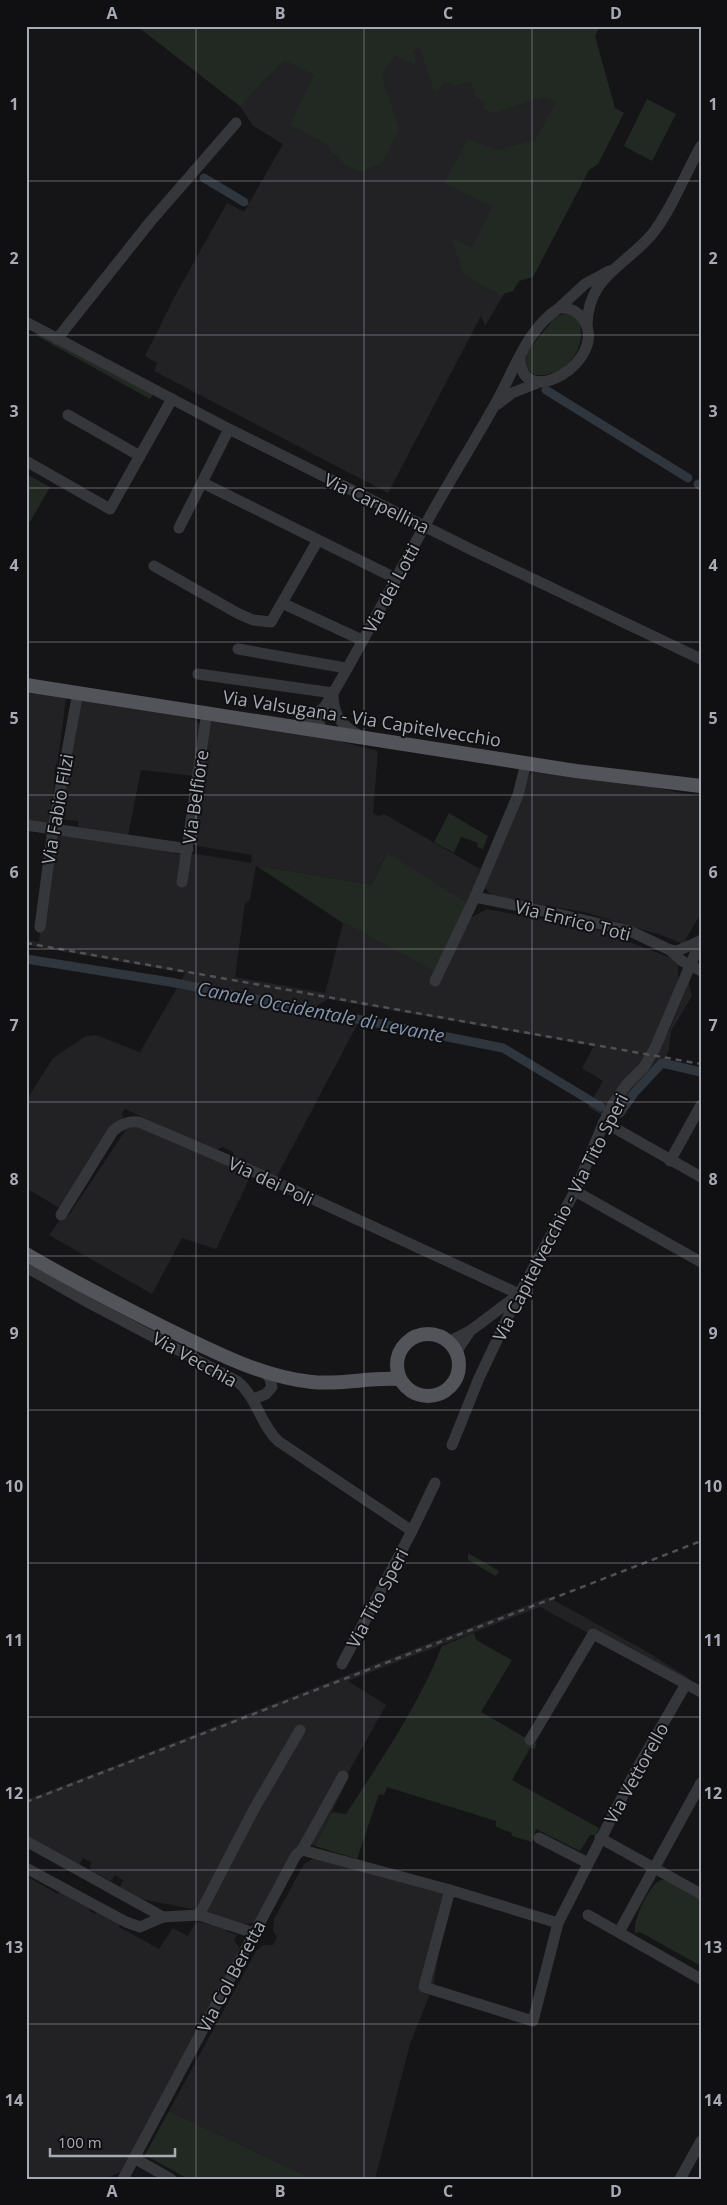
<svg xmlns="http://www.w3.org/2000/svg" width="727" height="2205" font-family="'Open Sans',sans-serif">
  <style>
    .built { fill: #222124 }
    .green { fill: #222923 }
    .lines { fill: none; stroke-linecap: round; stroke-linejoin: round }
    .canal { stroke: #30363e; stroke-width: 9 }
    .minor { stroke: #36373b; stroke-width: 11 }
    .major { stroke: #53535a; stroke-width: 14 }
    .rail { stroke: #505056; stroke-width: 2.5; stroke-dasharray: 6 5; stroke-linecap: butt }
    .grid { fill: none; stroke: #a8aab5; stroke-width: 1; stroke-opacity: 0.55 }
    .labels { text-anchor: middle; dominant-baseline: central; stroke-width: 4; stroke-linejoin: round; paint-order: stroke }
    .street-label { font-size: 18px; fill: #a8aab5; stroke: #101012 }
    .water-label { font-size: 19px; font-style: italic; fill: #8393ad; stroke: #101012 }
    .neatline { fill: none; stroke: #a8aab5; stroke-width: 2 }
    .grid-label { font-size: 16px; text-anchor: middle; font-weight: bold; fill: #a8aab5 }
  </style>
  <rect width="100%" height="100%" fill="#151517"/>
  <g class="built">
    <polygon points="137,26 587,26 523,262 485,326 481,316 388,493 154,371 157,363 145,356 175,296 227,203 244,212 283,144 253,126 240,106"/>
    <polygon points="26,692 66,698 58,760 54,773 56,774 49,823 26,820"/>
    <polygon points="77,700 191,716 191,719 195,720 201,725 194,776 141,770 128,836 78,827 78,821 61,819"/>
    <polygon points="213,720 330,739 378,751 373,813 378,816 384,814 480,869 468,903 386,854 371,885 256,865 250,900 245,903 235,977 325,993 343,923 346,925 472,917 487,909 595,929 674,959 678,964 678,978 674,998 664,1034 668,1033 689,983 692,996 671,1031 669,1049 663,1066 625,1098 612,1112 604,1116 588,1107 603,1081 582,1068 594,1046 328,999 313,1008 298,1006 180,983 185,973 26,945 26,940 39,942 40,933 37,932 51,838 55,835 172,850 175,854 197,854 251,863 252,855 191,845 210,723"/>
    <polygon points="535,771 638,784 701,797 701,913 683,944 661,935 584,912 492,896 483,886 529,775"/>
    <polygon points="177,988 358,1023 276,1178 234,1159 233,1152 222,1147 216,1151 125,1109 122,1113 123,1117 61,1209 26,1188 26,1101 53,1058 86,1036 96,1035 140,1052"/>
    <polygon points="135,1126 251,1175 216,1249 182,1238 152,1294 49,1235 65,1213 69,1215 127,1128"/>
    <polygon points="548,1597 646,1651 687,1677 683,1684 540,1607 348,1681 386,1705 347,1775 348,1779 315,1846 302,1840 257,1922 246,1924 232,1921 210,1916 207,1912 141,1899 120,1887 123,1880 115,1875 111,1881 90,1870 91,1862 83,1858 79,1865 26,1836 26,1800"/>
    <polygon points="316,1857 450,1894 433,1986 410,2044 375,2179 313,2179 169,2111 256,1951 263,1945 273,1945 277,1937 273,1931 274,1919 304,1864"/>
    <polygon points="26,1876 58,1894 60,1891 89,1907 89,1911 95,1914 98,1911 120,1924 119,1927 159,1949 173,1928 188,1936 194,1925 199,1922 227,1929 226,1931 237,1935 234,1940 241,1950 122,2171 106,2179 26,2179"/>
  </g>
  <g class="green">
    <polygon points="137,26 600,26 595,36 615,108 624,113 598,164 589,170 533,277 519,281 513,291 500,295 464,275 451,238 472,247 492,207 444,183 468,139 496,150 535,140 556,103 544,97 493,113 483,109 486,102 476,97 472,84 468,82 454,86 445,81 438,91 433,89 420,48 413,50 416,60 414,65 395,55 382,76 399,129 382,163 360,172 341,162 339,156 332,153 329,145 290,125 314,75 284,60 240,106"/>
    <polygon points="647,99 676,114 652,161 624,146"/>
    <path d="M568,313C571,315 575,317 578,320C581,324 581,331 581,335C580,359 558,378 535,375L527,369L525,354L556,316Z"/>
    <polygon points="38,334 153,394 150,399 37,336"/>
    <polygon points="26,474 50,487 30,522 26,519"/>
    <polygon points="449,813 488,836 483,849 477,847 478,843 461,837 454,853 434,842"/>
    <polygon points="387,853 468,903 440,974 347,924 346,925 255,865 371,885"/>
    <polygon points="468,1553 499,1571 496,1576 468,1560"/>
    <path d="M474,1633L476,1640L512,1660L481,1712L536,1744L535,1749L530,1748L512,1780L599,1828L596,1835H590L580,1851L536,1829L532,1842L512,1836V1833L496,1827V1821L387,1787L384,1795L379,1794L357,1859L315,1846L332,1812L346,1814C381,1760 418,1707 442,1646Z"/>
    <path d="M667,1879L701,1897V1966L640,1932L636,1933L635,1932C633,1920 647,1892 656,1883C659,1880 663,1880 667,1879Z"/>
    <polygon points="169,2111 313,2179 188,2179 145,2155"/>
  </g>
  <g class="lines">
    <g class="canal">
      <polyline points="204,178 244,202"/>
      <polyline points="546,390 688,478"/>
      <polyline points="698,484 701,486"/>
      <polyline points="26,959 170,982 503,1048 601,1107"/>
      <polyline points="620,1113 635,1092 662,1063 701,1072"/>
    </g>
    <g class="minor">
      <polyline points="559,308 585,284 609,271"/>
      <polyline points="26,322 229,429 474,551 701,659"/>
      <path d="M587,326C588,275 625,267 653,233C673,207 685,174 701,146"/>
      <polyline points="57,339 150,222 236,123"/>
      <polyline points="498,404 512,393 540,382"/>
      <polyline points="68,415 140,456"/>
      <polyline points="26,461 110,509 172,399"/>
      <polyline points="203,483 395,578"/>
      <polyline points="179,528 229,429"/>
      <polyline points="154,566 239,614 253,620 271,622 318,540"/>
      <polyline points="284,604 362,640"/>
      <polyline points="238,649 346,668"/>
      <polyline points="198,674 333,693"/>
      <path d="M333,693C333,714 340,725 359,735"/>
      <polyline points="293,726 310,719 322,709"/>
      <path d="M321,730L319,721L324,708C360,650 390,588 423,529C445,488 470,449 493,408C513,375 525,330 559,308C568,307 577,311 583,319C611,360 520,414 520,357"/>
      <polyline points="26,825 188,849"/>
      <polyline points="182,882 207,712"/>
      <polyline points="475,897 558,914 630,931 670,950 682,961 701,971"/>
      <polyline points="40,927 53,829 78,692"/>
      <polyline points="670,950 677,951 700,941"/>
      <polyline points="435,981 475,897 518,795 526,763"/>
      <polyline points="604,1122 701,1177"/>
      <polyline points="670,1161 701,1105"/>
      <polyline points="575,1191 701,1262"/>
      <path d="M61,1215L113,1131C121,1124 128,1121 139,1122L237,1164L519,1294"/>
      <path d="M26,1267L89,1303L237,1381C257,1397 260,1424 278,1441L412,1531"/>
      <polyline points="448,1342 470,1331 518,1295"/>
      <polyline points="456,1352 469,1333"/>
      <polyline points="253,1399 266,1394 272,1387 270,1379 264,1371"/>
      <polyline points="452,1445 479,1378 515,1302 575,1191 604,1122 613,1104 627,1084 644,1067 655,1048 701,940"/>
      <polyline points="342,1664 412,1531 435,1483"/>
      <polyline points="530,1740 593,1634 701,1692"/>
      <polyline points="539,1838 588,1863"/>
      <polyline points="600,1838 701,1894"/>
      <polyline points="26,1841 163,1917"/>
      <polyline points="302,1850 450,1890 558,1923"/>
      <polyline points="26,1868 126,1922 140,1927 163,1917 199,1915 254,1933"/>
      <polyline points="450,1890 424,1987 533,2021 558,1923 635,1772 686,1684"/>
      <polyline points="199,1915 254,1809 300,1730"/>
      <polyline points="588,1915 701,1979"/>
      <polyline points="619,1932 701,1783"/>
      <polyline points="134,2158 171,2179"/>
      <polyline points="123,2179 296,1855 302,1850 343,1776"/>
      <polyline points="680,2179 701,2141"/>
    </g>
    <g class="major">
      <polyline points="26,685 576,771 701,786"/>
      <path d="M26,1254C72,1281 119,1305 167,1329C213,1351 261,1377 312,1382C342,1385 370,1377 399,1379"/>
      <circle cx="428" cy="1365" r="31"/>
    </g>
    <g class="rail">
      <polyline points="26,943 701,1064"/>
      <polyline points="26,1802 701,1541"/>
    </g>
  </g>
  <path class="grid" d="M196,26V2179M364,26V2179M532,26V2179M26,181H701M26,335H701M26,488H701M26,642H701M26,795H701M26,949H701M26,1102H701M26,1256H701M26,1410H701M26,1563H701M26,1717H701M26,1870H701M26,2024H701"/>
  <g class="labels">
    <g class="street-label">
      <text transform="translate(377 503) rotate(26)">Via Carpellina</text>
      <text transform="translate(391 588) rotate(-62)">Via dei Lotti</text>
      <text transform="translate(362 718) rotate(9)">Via Valsugana - Via Capitelvecchio</text>
      <text transform="translate(195 797) rotate(-82)">Via Belfiore</text>
      <text transform="translate(57 809) rotate(-80)">Via Fabio Filzi</text>
      <text transform="translate(573 920) rotate(14)">Via Enrico Toti</text>
      <text transform="translate(271 1181) rotate(25)">Via dei Poli</text>
      <text transform="translate(560 1217) rotate(-63)">Via Capitelvecchio - Via Tito Speri</text>
      <text transform="translate(195 1359) rotate(29)">Via Vecchia</text>
      <text transform="translate(377 1598) rotate(-62)">Via Tito Speri</text>
      <text transform="translate(636 1773) rotate(-61)">Via Vettorello</text>
      <text transform="translate(231 1976) rotate(-62)">Via Col Beretta</text>
    </g>
    <g class="water-label">
      <text transform="translate(321 1012) rotate(11)">Canale Occidentale di Levante</text>
    </g>
  </g>
  <rect width="727" height="2205" fill="none" stroke="#101012" stroke-width="55"/>
  <path d="M50 2148v8h125v-8" fill="none" stroke="#a8aab5" stroke-width="2.5"/>
  <text x="58" y="2148" font-size="15" fill="#a8aab5" stroke="#101012" stroke-width="4" paint-order="stroke">100 m</text>
  <rect x="28" y="28" width="672" height="2150" class="neatline"/>
  <g class="grid-label">
    <text x="112" y="19">A</text>
    <text x="280" y="19">B</text>
    <text x="448" y="19">C</text>
    <text x="616" y="19">D</text>
    <text x="14" y="110">1</text>
    <text x="713" y="110">1</text>
    <text x="14" y="264">2</text>
    <text x="713" y="264">2</text>
    <text x="14" y="417">3</text>
    <text x="713" y="417">3</text>
    <text x="14" y="571">4</text>
    <text x="713" y="571">4</text>
    <text x="14" y="724">5</text>
    <text x="713" y="724">5</text>
    <text x="14" y="878">6</text>
    <text x="713" y="878">6</text>
    <text x="14" y="1031">7</text>
    <text x="713" y="1031">7</text>
    <text x="14" y="1185">8</text>
    <text x="713" y="1185">8</text>
    <text x="14" y="1339">9</text>
    <text x="713" y="1339">9</text>
    <text x="14" y="1492">10</text>
    <text x="713" y="1492">10</text>
    <text x="14" y="1646">11</text>
    <text x="713" y="1646">11</text>
    <text x="14" y="1799">12</text>
    <text x="713" y="1799">12</text>
    <text x="14" y="1953">13</text>
    <text x="713" y="1953">13</text>
    <text x="14" y="2106">14</text>
    <text x="713" y="2106">14</text>
    <text x="112" y="2197">A</text>
    <text x="280" y="2197">B</text>
    <text x="448" y="2197">C</text>
    <text x="616" y="2197">D</text>
  </g>
</svg>
